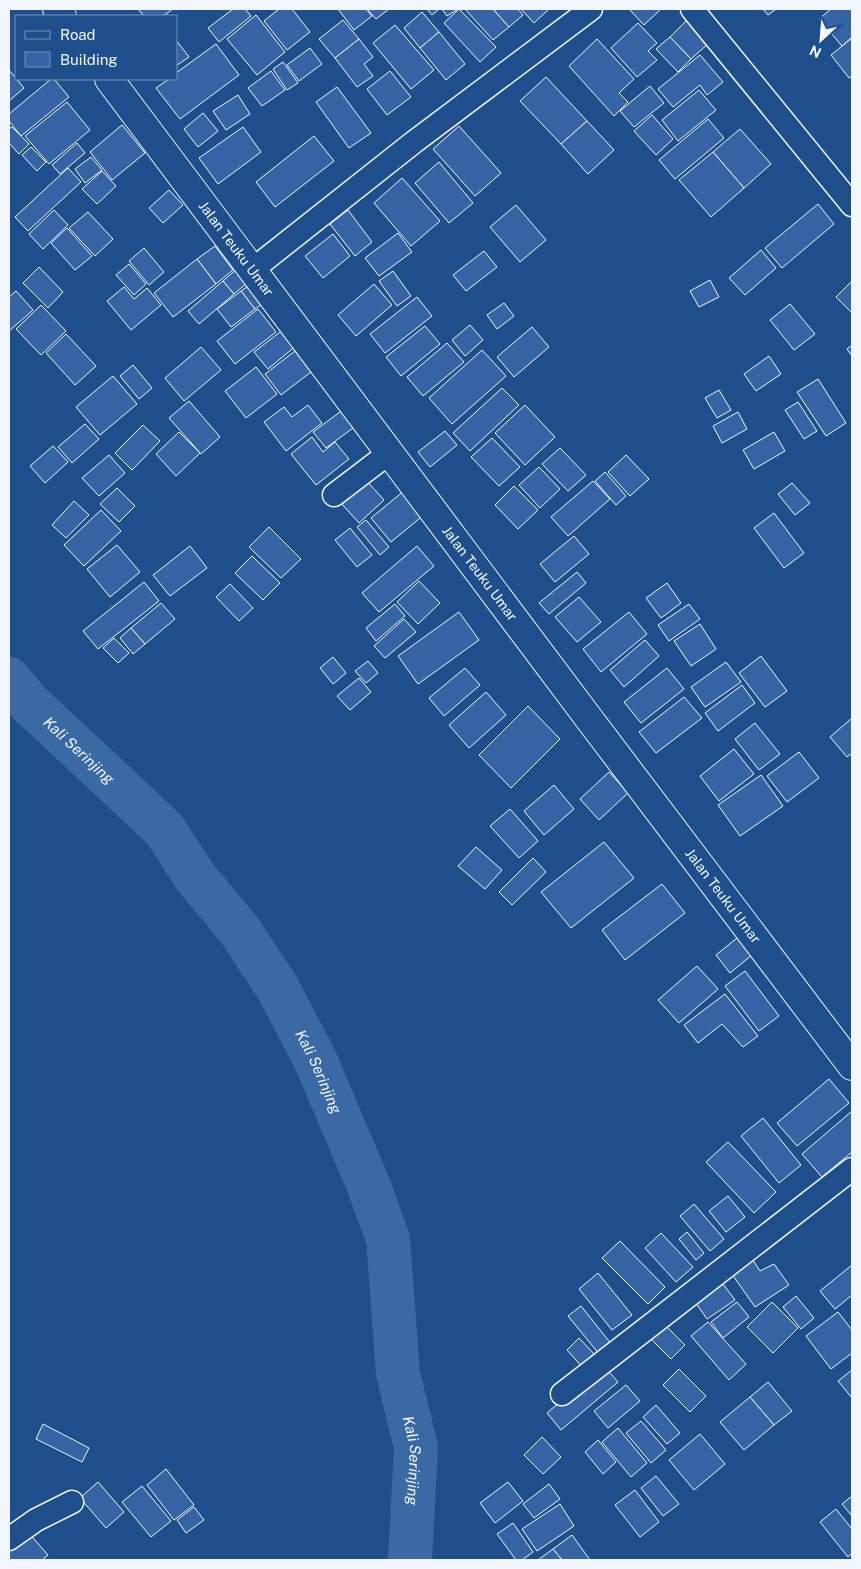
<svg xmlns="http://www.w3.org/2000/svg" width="861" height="1569" font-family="'Public Sans',sans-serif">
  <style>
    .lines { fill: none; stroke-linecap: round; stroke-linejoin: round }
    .river { stroke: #3b69a3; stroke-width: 44 }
    .building { fill: #3563a3; stroke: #f2f6ff }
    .street-casing { stroke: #f2f6ff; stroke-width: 25 }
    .secondary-casing { stroke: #f2f6ff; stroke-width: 30 }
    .street { stroke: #1f4e8c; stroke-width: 22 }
    .secondary { stroke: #1f4e8c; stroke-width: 28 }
    .labels { text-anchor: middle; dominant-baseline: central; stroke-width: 4; stroke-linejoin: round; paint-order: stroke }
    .street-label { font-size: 14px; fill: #f2f6ff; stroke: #1f4e8c }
    .water-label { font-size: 15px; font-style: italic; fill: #f2f6ff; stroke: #1f4e8c }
  </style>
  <rect width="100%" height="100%" fill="#1f4e8c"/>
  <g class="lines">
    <path class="river" id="s1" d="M9,679L28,702L164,829L196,878L240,931L277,987L315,1059L368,1184L388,1239L398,1374L416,1447L410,1560"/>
  </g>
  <g class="building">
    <polygon points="138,9 173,9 163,16 144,16"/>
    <polygon points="233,9 245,9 251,16 219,42 208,28"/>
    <polygon points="279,9 292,9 310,32 287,50 264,21"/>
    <polygon points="338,9 366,9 372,16 354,30"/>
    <polygon points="367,9 389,9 376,19"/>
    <polygon points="427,9 439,9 432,15"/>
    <polygon points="442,9 458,9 447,16"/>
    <polygon points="459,9 496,47 480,62 444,23"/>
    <polygon points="465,9 493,9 509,27 493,40"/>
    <polygon points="493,9 518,9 523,15 509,27"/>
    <polygon points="521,9 549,9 534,23"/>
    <polygon points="629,9 661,9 644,25"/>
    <polygon points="763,9 776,9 768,15"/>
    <polygon points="831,9 851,9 852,10 852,37 842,46 819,19"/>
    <polygon points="422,12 439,32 420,48 404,28"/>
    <polygon points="256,15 285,52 257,75 227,39"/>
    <polygon points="688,19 710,42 691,59 670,37"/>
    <polygon points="343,20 359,39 335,58 319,39"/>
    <polygon points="638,23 657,43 648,51 657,60 637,77 611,48"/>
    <polygon points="395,25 434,70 411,89 373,43"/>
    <polygon points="439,32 465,64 446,80 420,48"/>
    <polygon points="670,37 691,59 678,72 656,49"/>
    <polygon points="852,38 852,76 849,78 831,55"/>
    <polygon points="359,39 373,57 364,64 373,76 357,87 335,58"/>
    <polygon points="597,39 634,79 619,93 628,102 614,116 569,66"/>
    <polygon points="176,40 189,57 176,66"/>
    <polygon points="216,44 239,75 180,119 156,88 169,79 176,79 176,73"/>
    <polygon points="310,48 322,64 299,81 287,65"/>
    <polygon points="700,55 723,82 707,95 700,85 673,107 658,89"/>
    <polygon points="283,62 298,83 287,90 273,69"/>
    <polygon points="9,70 24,88 9,101"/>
    <polygon points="271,71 285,90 262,106 248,88"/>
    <polygon points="390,71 411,97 387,115 367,89"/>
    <polygon points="546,77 587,121 561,144 520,101"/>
    <polygon points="51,79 54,79 69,97 21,136 9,121 9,114"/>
    <polygon points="650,86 664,103 634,127 620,111"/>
    <polygon points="337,87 371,133 349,148 316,102"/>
    <polygon points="699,90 716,110 678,141 662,120"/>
    <polygon points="238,95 250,114 226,130 213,111"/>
    <polygon points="67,102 90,130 49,164 25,136"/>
    <polygon points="203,113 218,131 198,147 184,129"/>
    <polygon points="652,115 673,139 656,155 634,131"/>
    <polygon points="708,119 724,138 675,179 659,160"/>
    <polygon points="587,121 614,150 588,174 561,144"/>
    <polygon points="122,125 145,153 112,180 90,152"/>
    <polygon points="459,126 501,173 475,196 433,149"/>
    <polygon points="12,127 29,144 19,154 9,143 9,129"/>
    <polygon points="243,127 261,152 218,184 199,158"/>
    <polygon points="740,129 771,164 744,188 713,152"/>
    <polygon points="314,136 334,161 275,207 256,182"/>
    <polygon points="77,143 85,153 60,174 52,165"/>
    <polygon points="31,147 46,162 37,171 22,155"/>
    <polygon points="713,152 744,188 711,217 679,180"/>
    <polygon points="91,157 102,170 85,183 75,169"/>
    <polygon points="439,162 473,203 449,223 415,183"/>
    <polygon points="68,168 81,182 28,231 15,217"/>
    <polygon points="102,171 116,186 97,204 82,189"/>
    <polygon points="402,178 440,221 411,246 374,203"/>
    <polygon points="169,190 183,205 163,223 149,208"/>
    <polygon points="818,204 834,224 782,268 765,248"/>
    <polygon points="516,205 546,240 520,262 490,227"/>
    <polygon points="54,210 68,225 43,249 29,234"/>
    <polygon points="348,210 372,242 355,256 330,224"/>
    <polygon points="88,212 113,239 95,256 69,228"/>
    <polygon points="67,228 92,256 75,270 51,243"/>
    <polygon points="398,233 412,252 379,276 365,258"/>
    <polygon points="333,234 350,256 323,278 305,256"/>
    <polygon points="215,246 233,270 216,284 197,259"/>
    <polygon points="144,248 164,272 149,285 129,261"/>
    <polygon points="761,250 776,268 745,295 729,278"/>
    <polygon points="484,251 497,267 466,291 453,275"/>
    <polygon points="197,259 216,284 173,317 154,293"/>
    <polygon points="129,264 146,284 134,295 116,275"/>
    <polygon points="39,267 63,292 48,308 23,283"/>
    <polygon points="237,269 248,282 234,294 223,281"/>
    <polygon points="393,271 411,296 397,306 379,281"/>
    <polygon points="710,280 719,297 699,307 690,291"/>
    <polygon points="223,281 234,294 199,324 188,311"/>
    <polygon points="852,281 852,313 836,297"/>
    <polygon points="251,284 265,302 255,309 241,291"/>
    <polygon points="374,284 392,305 356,336 338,315"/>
    <polygon points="124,287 134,299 147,288 161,305 131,330 107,301"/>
    <polygon points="16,291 33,310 9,331 9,297"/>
    <polygon points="241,291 255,309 231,327 217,309"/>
    <polygon points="417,297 432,316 385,353 370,334"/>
    <polygon points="504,303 514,316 497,329 487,315"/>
    <polygon points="790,304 815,334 794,350 770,320"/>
    <polygon points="41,305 66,331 41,355 16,329"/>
    <polygon points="258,309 276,332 235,364 217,341"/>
    <polygon points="470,325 483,340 465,356 452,340"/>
    <polygon points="425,326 440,344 401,376 386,357"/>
    <polygon points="532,327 549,347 514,377 497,357"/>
    <polygon points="284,329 297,345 268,369 254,352"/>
    <polygon points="66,334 96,366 75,385 46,353"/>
    <polygon points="447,343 464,362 423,396 407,377"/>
    <polygon points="852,345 852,356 847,349"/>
    <polygon points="201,347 221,370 184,401 165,378"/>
    <polygon points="482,350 506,376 452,424 429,398"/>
    <polygon points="295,351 311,372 281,395 265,374"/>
    <polygon points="769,356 781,374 756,391 744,374"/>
    <polygon points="133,365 152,388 139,399 120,376"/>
    <polygon points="256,367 277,394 246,418 225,391"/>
    <polygon points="113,376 137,404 100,435 76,407"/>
    <polygon points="818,379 846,423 826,436 797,392"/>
    <polygon points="502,388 519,405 470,451 453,433"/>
    <polygon points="719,390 731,410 717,418 705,398"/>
    <polygon points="189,401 220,437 201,454 169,418"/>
    <polygon points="798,402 817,431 804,439 785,410"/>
    <polygon points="308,405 322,423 286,451 264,422 284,407 292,417"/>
    <polygon points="525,405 555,437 525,465 495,433"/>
    <polygon points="344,409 357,425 326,448 313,432"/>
    <polygon points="738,412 747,429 722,443 713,426"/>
    <polygon points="85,424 99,439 72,463 58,447"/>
    <polygon points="143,425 160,441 132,470 115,453"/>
    <polygon points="445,431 457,445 430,467 418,452"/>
    <polygon points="179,432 200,453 176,476 156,454"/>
    <polygon points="774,432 785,451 754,469 743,450"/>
    <polygon points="312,437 323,452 335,442 349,459 316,485 291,454"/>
    <polygon points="492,438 520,467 499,486 471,457"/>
    <polygon points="53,446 68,462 45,483 30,466"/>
    <polygon points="560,448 586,475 568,491 542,464"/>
    <polygon points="109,455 125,473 99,496 82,478"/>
    <polygon points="626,455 649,479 630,496 608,472"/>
    <polygon points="539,467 560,489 540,508 519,485"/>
    <polygon points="605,472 626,496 616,505 595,481"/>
    <polygon points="365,479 384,500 359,523 340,502"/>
    <polygon points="593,481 610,499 568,536 551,517"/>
    <polygon points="792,483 810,503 795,515 778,494"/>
    <polygon points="514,486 538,510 518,529 495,505"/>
    <polygon points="117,488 135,506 119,522 100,504"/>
    <polygon points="405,490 425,514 391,542 371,518"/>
    <polygon points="74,501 89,515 66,538 52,525"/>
    <polygon points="101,510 121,531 84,566 64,545"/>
    <polygon points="774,513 804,553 784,568 754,528"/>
    <polygon points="366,520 389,547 380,555 357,527"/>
    <polygon points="269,527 301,559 281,578 249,547"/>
    <polygon points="350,528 372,555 357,567 335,540"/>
    <polygon points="574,536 589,554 555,582 540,564"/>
    <polygon points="117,545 140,572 110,597 87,569"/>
    <polygon points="190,546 207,568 170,596 153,575"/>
    <polygon points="417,546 434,566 379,612 362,593"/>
    <polygon points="252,556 280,583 263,600 235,573"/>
    <polygon points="577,572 586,583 549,614 539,603"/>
    <polygon points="419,581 440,603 418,624 397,602"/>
    <polygon points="144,582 159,601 98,649 83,631"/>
    <polygon points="667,583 681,603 661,618 646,598"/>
    <polygon points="230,584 253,608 239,621 216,597"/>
    <polygon points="579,597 601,622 577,642 555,617"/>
    <polygon points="161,603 175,619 145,644 131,628"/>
    <polygon points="395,604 405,616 376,641 366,628"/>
    <polygon points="689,604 700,619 669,641 658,625"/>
    <polygon points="459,612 479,640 418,684 398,656"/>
    <polygon points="629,612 647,634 601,672 583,649"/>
    <polygon points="404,619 416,632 385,658 374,646"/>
    <polygon points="700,624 716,649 691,666 674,641"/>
    <polygon points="131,628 145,644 133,654 120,638"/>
    <polygon points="114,638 129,653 118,663 103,648"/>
    <polygon points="645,640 659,656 624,687 610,670"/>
    <polygon points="761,656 787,691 765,707 739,673"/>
    <polygon points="333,657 346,673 333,684 320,668"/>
    <polygon points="368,661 378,673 366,683 355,671"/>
    <polygon points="726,662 741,682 705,707 691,687"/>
    <polygon points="465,668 480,685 444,716 429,698"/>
    <polygon points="667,668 684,689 641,723 624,702"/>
    <polygon points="359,678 371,692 350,710 337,696"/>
    <polygon points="742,685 755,703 718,731 705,713"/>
    <polygon points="486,692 506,715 469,748 449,725"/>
    <polygon points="684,697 702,718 656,753 639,732"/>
    <polygon points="528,706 560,739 511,788 479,755"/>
    <polygon points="852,718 852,753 847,757 830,737"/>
    <polygon points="755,723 780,754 759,770 735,739"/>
    <polygon points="734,749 754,774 719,801 700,776"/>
    <polygon points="799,752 819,778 787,802 767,776"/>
    <polygon points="609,772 628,793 599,820 580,799"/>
    <polygon points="761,775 783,806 740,836 718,805"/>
    <polygon points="554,785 574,809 544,835 524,811"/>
    <polygon points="510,809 538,841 519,858 490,826"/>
    <polygon points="604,842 634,878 571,928 541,892"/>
    <polygon points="476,847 502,870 485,889 458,866"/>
    <polygon points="533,858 546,872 512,905 499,892"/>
    <polygon points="662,884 685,913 625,960 602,930"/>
    <polygon points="737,938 752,955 730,973 716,955"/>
    <polygon points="697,966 718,989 679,1023 658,1000"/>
    <polygon points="745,971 779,1016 759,1031 725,986"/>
    <polygon points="725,994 758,1036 743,1047 722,1024 698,1043 684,1025"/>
    <polygon points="829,1079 849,1103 797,1146 777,1123"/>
    <polygon points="852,1111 852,1152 822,1177 802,1154"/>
    <polygon points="763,1118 801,1165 779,1183 741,1136"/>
    <polygon points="728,1142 776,1192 754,1213 706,1162"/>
    <polygon points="728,1196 745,1217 726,1232 709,1211"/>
    <polygon points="694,1204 724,1239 710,1251 680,1216"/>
    <polygon points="687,1232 704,1253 696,1260 679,1239"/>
    <polygon points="661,1233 693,1267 676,1282 645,1248"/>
    <polygon points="620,1241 665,1287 648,1304 602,1258"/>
    <polygon points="749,1254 760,1271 774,1264 789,1285 755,1307 727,1267"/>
    <polygon points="852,1265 852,1295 835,1309 820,1291"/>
    <polygon points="598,1273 632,1315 612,1330 579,1289"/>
    <polygon points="720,1280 735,1300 707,1319 693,1299"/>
    <polygon points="796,1296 814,1318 801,1329 783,1307"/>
    <polygon points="737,1302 749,1317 723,1338 711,1322"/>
    <polygon points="772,1302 798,1328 773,1353 747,1327"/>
    <polygon points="581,1306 612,1345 600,1355 568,1316"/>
    <polygon points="838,1312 852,1330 852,1353 831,1369 806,1336"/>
    <polygon points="661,1321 685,1345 671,1359 647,1335"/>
    <polygon points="708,1322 746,1364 729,1380 691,1336"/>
    <polygon points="579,1338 597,1357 584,1369 567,1350"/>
    <polygon points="603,1365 618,1382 561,1430 547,1413"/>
    <polygon points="679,1369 706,1396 690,1412 663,1385"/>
    <polygon points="852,1370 852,1398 838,1381"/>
    <polygon points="768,1382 792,1411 774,1425 750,1397"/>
    <polygon points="626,1385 640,1401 608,1428 594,1411"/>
    <polygon points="750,1397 774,1425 744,1450 720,1422"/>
    <polygon points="656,1405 680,1433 667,1444 643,1417"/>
    <polygon points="641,1421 666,1450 651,1463 626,1433"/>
    <polygon points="43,1424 89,1448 82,1462 36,1439"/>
    <polygon points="618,1428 647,1463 631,1477 602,1442"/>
    <polygon points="700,1434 725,1464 694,1490 669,1460"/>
    <polygon points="542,1437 561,1457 543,1474 524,1455"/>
    <polygon points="598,1440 616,1462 603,1474 585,1452"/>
    <polygon points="166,1469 194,1505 174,1520 147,1485"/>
    <polygon points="656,1476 679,1504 663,1516 641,1488"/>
    <polygon points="98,1482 124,1512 106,1528 80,1498"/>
    <polygon points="508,1482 523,1501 495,1523 480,1503"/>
    <polygon points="549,1484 560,1499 534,1518 523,1504"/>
    <polygon points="142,1486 171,1521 151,1537 122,1502"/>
    <polygon points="635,1490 659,1522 640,1537 615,1505"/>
    <polygon points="852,1496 852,1516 842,1504"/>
    <polygon points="560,1504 574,1526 537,1551 522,1529"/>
    <polygon points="194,1507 204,1520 186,1533 177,1520"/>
    <polygon points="836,1509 852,1529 852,1553 848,1557 820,1522"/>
    <polygon points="513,1523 533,1552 522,1560 516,1560 497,1534"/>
    <polygon points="27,1531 48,1555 42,1560 9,1560 9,1547"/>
    <polygon points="572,1535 590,1560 562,1560 553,1549"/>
    <polygon points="553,1549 562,1560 538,1560"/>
  </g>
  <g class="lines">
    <defs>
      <g id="street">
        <polyline points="692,9 852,205"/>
        <polyline points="252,270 414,142 591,9"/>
        <polyline points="334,495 389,453"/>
        <polyline points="562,1394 852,1169"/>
        <polyline points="9,1539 36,1520 72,1502"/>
      </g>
      <g id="secondary">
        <polyline points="57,9 62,16"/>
        <path id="s2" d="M109,79L590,720L852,1066"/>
      </g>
    </defs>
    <use href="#street" class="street-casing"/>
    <use href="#secondary" class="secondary-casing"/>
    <use href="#street" class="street"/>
    <use href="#secondary" class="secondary"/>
  </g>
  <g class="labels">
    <g class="street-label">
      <text stroke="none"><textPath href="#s2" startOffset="212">Jalan Teuku Umar</textPath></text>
      <text stroke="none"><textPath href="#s2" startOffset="618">Jalan Teuku Umar</textPath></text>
      <text stroke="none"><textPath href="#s2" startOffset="1022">Jalan Teuku Umar</textPath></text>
    </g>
    <g class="water-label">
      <text stroke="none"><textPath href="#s1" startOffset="100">Kali Serinjing</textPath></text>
      <text stroke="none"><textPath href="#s1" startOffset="505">Kali Serinjing</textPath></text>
      <text stroke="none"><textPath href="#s1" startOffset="910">Kali Serinjing</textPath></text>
    </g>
  </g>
  <rect width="861" height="1569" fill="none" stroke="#f2f6ff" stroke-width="20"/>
  <rect x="15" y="15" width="162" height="65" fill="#1f4e8c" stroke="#7391ba"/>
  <rect x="25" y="31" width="25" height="8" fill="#1f4e8c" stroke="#7391ba"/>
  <text x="60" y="40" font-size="15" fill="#f2f6ff">Road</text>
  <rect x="25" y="52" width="25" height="15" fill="#3563a3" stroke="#7391ba"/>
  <text x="60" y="65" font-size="15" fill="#f2f6ff">Building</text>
  <g transform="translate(821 40) rotate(206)" stroke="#1f4e8c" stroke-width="4" paint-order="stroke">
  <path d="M0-4L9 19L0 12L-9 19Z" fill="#f2f6ff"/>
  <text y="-8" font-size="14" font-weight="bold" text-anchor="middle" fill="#f2f6ff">N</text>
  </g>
</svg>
